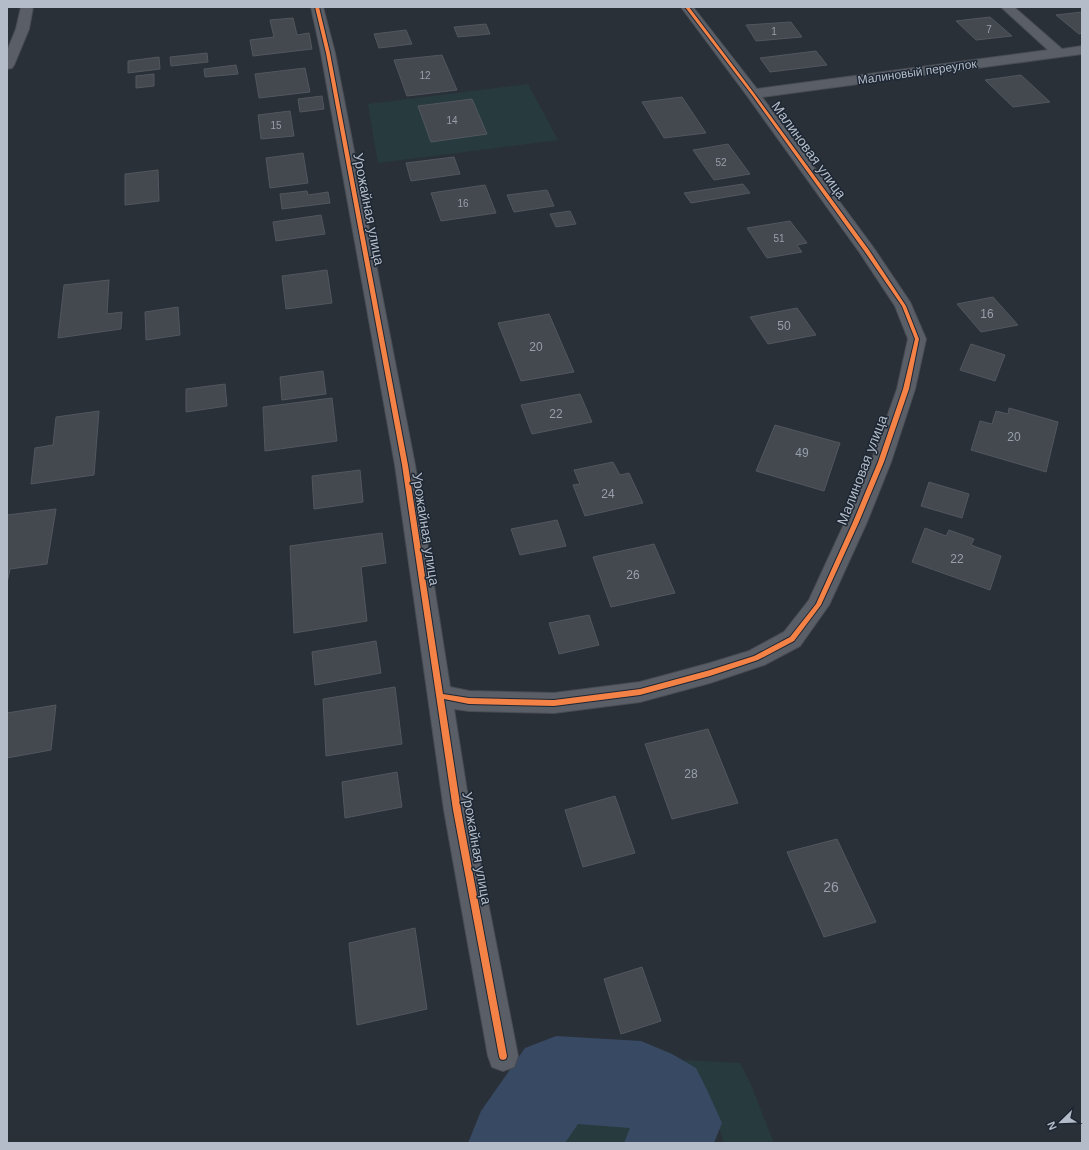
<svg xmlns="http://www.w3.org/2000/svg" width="1089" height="1150" font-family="Helvetica,sans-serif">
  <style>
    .green { fill: #273a3e }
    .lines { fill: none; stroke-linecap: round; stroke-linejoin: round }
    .river { fill: #384963; fill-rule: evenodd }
    .building { fill: #444950; stroke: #52575f }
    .minor-casing { stroke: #484c53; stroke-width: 2 }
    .minor { fill: #5a5e66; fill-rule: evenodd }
    .cycleway-casing { stroke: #1d2633; stroke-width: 2 }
    .cycleway { fill: #f48246; fill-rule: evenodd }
    .labels { text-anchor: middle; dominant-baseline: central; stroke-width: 3; stroke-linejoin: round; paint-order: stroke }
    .far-number-label { font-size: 10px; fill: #989fab }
    .far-street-label { font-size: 12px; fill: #b4bcc9; stroke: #1d2633 }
    .number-label { font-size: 12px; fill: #989fab }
    .street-label { font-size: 14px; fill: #b4bcc9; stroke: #1d2633 }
    .near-number-label { font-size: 14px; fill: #989fab }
  </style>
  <rect width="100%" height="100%" fill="#2a3038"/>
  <g class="green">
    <polygon points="528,84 558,140 378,163 368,104"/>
    <polygon points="684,1060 740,1063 751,1085 774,1143 724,1143 710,1101"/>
    <polygon points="587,1097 650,1128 649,1143 534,1143 560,1114"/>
  </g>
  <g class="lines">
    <polygon class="river" points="556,1036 641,1041 672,1054 696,1068 708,1092 722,1123 714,1143 624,1143 630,1128 578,1124 565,1143 468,1143 481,1111 525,1048"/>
  </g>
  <g class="building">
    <polygon points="1082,12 1082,33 1079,34 1056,15"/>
    <polygon points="990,17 1012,36 976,40 956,21"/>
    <polygon points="293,18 297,35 309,33 312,49 253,56 250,40 274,37 270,20"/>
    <polygon points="791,22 802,37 756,41 746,25"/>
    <polygon points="486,24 490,34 458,37 454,27"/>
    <polygon points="406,30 412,44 379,48 374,34"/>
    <polygon points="816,51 827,65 770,72 760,58"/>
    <polygon points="207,53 208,62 171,66 170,57"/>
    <polygon points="442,55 457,90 407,96 394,60"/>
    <polygon points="159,57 160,69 128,73 128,61"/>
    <polygon points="236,65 238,74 205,77 204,69"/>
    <polygon points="305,68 310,92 259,98 255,74"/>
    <polygon points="154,74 154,86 136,88 136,76"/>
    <polygon points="1021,75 1050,102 1013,107 985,80"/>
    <polygon points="322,96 324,109 300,112 298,99"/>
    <polygon points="682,97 706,133 664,138 642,102"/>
    <polygon points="472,99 487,134 431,142 418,106"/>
    <polygon points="290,111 294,136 261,139 258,115"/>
    <polygon points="728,144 750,174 714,180 693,150"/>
    <polygon points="303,153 308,183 270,188 266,158"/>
    <polygon points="454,157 460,174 411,181 406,163"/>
    <polygon points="158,170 159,201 125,205 125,174"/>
    <polygon points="743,184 750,193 691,203 684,193"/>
    <polygon points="485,185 496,213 441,221 431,193"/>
    <polygon points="547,190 554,206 514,212 507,195"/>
    <polygon points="307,191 308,195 328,192 330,203 282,209 280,194"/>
    <polygon points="570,211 576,224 556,227 550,214"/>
    <polygon points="321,215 325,234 276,241 273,222"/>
    <polygon points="790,221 807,243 797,245 802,252 767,258 747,228"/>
    <polygon points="327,270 332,303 286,309 282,276"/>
    <polygon points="109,280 107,314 122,312 121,329 58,338 64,285"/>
    <polygon points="993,297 1018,325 981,332 957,304"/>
    <polygon points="178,307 180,335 146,340 145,312"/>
    <polygon points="797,308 816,335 768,344 750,317"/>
    <polygon points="549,314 574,372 521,381 498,323"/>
    <polygon points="971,344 1005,355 995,381 960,370"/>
    <polygon points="323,371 326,394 282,400 280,377"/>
    <polygon points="225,384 227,406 186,412 186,389"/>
    <polygon points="580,394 592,422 532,434 521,405"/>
    <polygon points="332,398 337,441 265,451 263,407"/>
    <polygon points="1009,408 1058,422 1046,472 971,450 980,421 992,424 996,411 1008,414"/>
    <polygon points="99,411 94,475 31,484 35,448 53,445 56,417"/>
    <polygon points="775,425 840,443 824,491 756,471"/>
    <polygon points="613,462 620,475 629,473 643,503 585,516 573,485 580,484 574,470"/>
    <polygon points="360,470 363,502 314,509 312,476"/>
    <polygon points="929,482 969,494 962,518 921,506"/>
    <polygon points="56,509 47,564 10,569 7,583 7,515"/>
    <polygon points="557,520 566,546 520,555 511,529"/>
    <polygon points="925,528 946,536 949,530 974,539 971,545 1001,556 990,590 912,562"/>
    <polygon points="382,533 386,563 361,567 367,621 294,633 290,546"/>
    <polygon points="654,544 675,593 611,607 593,557"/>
    <polygon points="589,615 599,645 559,654 549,623"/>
    <polygon points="376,641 381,673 315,685 312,652"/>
    <polygon points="395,687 402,744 326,756 323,699"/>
    <polygon points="56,705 51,750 7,758 7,713"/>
    <polygon points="708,729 738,803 672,819 645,744"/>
    <polygon points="397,772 402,807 345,818 342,782"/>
    <polygon points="615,796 635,853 583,867 565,810"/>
    <polygon points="837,839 876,922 824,937 787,852"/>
    <polygon points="415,928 427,1009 357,1025 349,943"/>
    <polygon points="642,967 661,1021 621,1034 604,979"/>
  </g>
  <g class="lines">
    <defs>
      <g id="minor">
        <polygon points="21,7 33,7 29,29 14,65 12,68 7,69 7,51 16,29"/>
        <polygon points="311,7 323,7 335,53 415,465 450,687 469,691 554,693 640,682 710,663 749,651 784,632 809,600 845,522 871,462 897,389 908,339 895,306 860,253 748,97 681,7 693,7 757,89 1048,50 1001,7 1014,7 1062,49 1082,46 1082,54 762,97 873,247 910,302 926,339 915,389 891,462 867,522 829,605 800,646 764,665 710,683 640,702 554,713 469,711 454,709 470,810 518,1056 514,1067 503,1071 492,1067 488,1056 444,810 395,465 321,53"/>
      </g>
    </defs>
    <use href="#minor" class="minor-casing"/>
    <use href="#minor" class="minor"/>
    <defs>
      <polygon id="cycleway" points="315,7 319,7 330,53 408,465 443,694 469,698 554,700 640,689 710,670 754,656 790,637 816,604 853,522 878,462 903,389 915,339 902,306 865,252 752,95 685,7 689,7 754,93 869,250 906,306 919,339 909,389 884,462 859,522 821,605 794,641 758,660 710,676 640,695 554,706 469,704 444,699 461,810 507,1056 506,1059 503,1060 500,1059 499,1056 453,810 402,465 326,53"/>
    </defs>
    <use href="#cycleway" class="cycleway-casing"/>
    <use href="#cycleway" class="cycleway"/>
  </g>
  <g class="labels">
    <g class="far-number-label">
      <text x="989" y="29">7</text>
      <text x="774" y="31">1</text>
      <text x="425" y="75">12</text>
      <text x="452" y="120">14</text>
      <text x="276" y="125">15</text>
      <text x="721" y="162">52</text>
      <text x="463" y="203">16</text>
      <text x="779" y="238">51</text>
    </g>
    <g class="far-street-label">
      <text transform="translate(917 72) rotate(-8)">Малиновый переулок</text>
    </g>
    <g class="number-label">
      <text x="987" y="314">16</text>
      <text x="784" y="326">50</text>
      <text x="536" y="347">20</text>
      <text x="556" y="414">22</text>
      <text x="1014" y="437">20</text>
      <text x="802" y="453">49</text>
      <text x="608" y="494">24</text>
      <text x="957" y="559">22</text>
      <text x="633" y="575">26</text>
      <text x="691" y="774">28</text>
    </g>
    <g class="street-label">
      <text transform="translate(809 150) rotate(54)">Малиновая улица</text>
      <text transform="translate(369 209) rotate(79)">Урожайная улица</text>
      <text transform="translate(862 470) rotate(-69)">Малиновая улица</text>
      <text transform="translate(426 529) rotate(81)">Урожайная улица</text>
      <text transform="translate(477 848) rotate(80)">Урожайная улица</text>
    </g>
    <g class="near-number-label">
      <text x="831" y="887">26</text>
    </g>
  </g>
  <rect width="1089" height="1150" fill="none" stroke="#b4bcc9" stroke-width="16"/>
  <g transform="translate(1061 1122) rotate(247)" stroke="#1d2633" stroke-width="3" paint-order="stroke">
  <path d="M0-3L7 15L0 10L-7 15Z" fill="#b4bcc9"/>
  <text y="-6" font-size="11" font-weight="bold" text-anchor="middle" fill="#b4bcc9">N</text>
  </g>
</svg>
